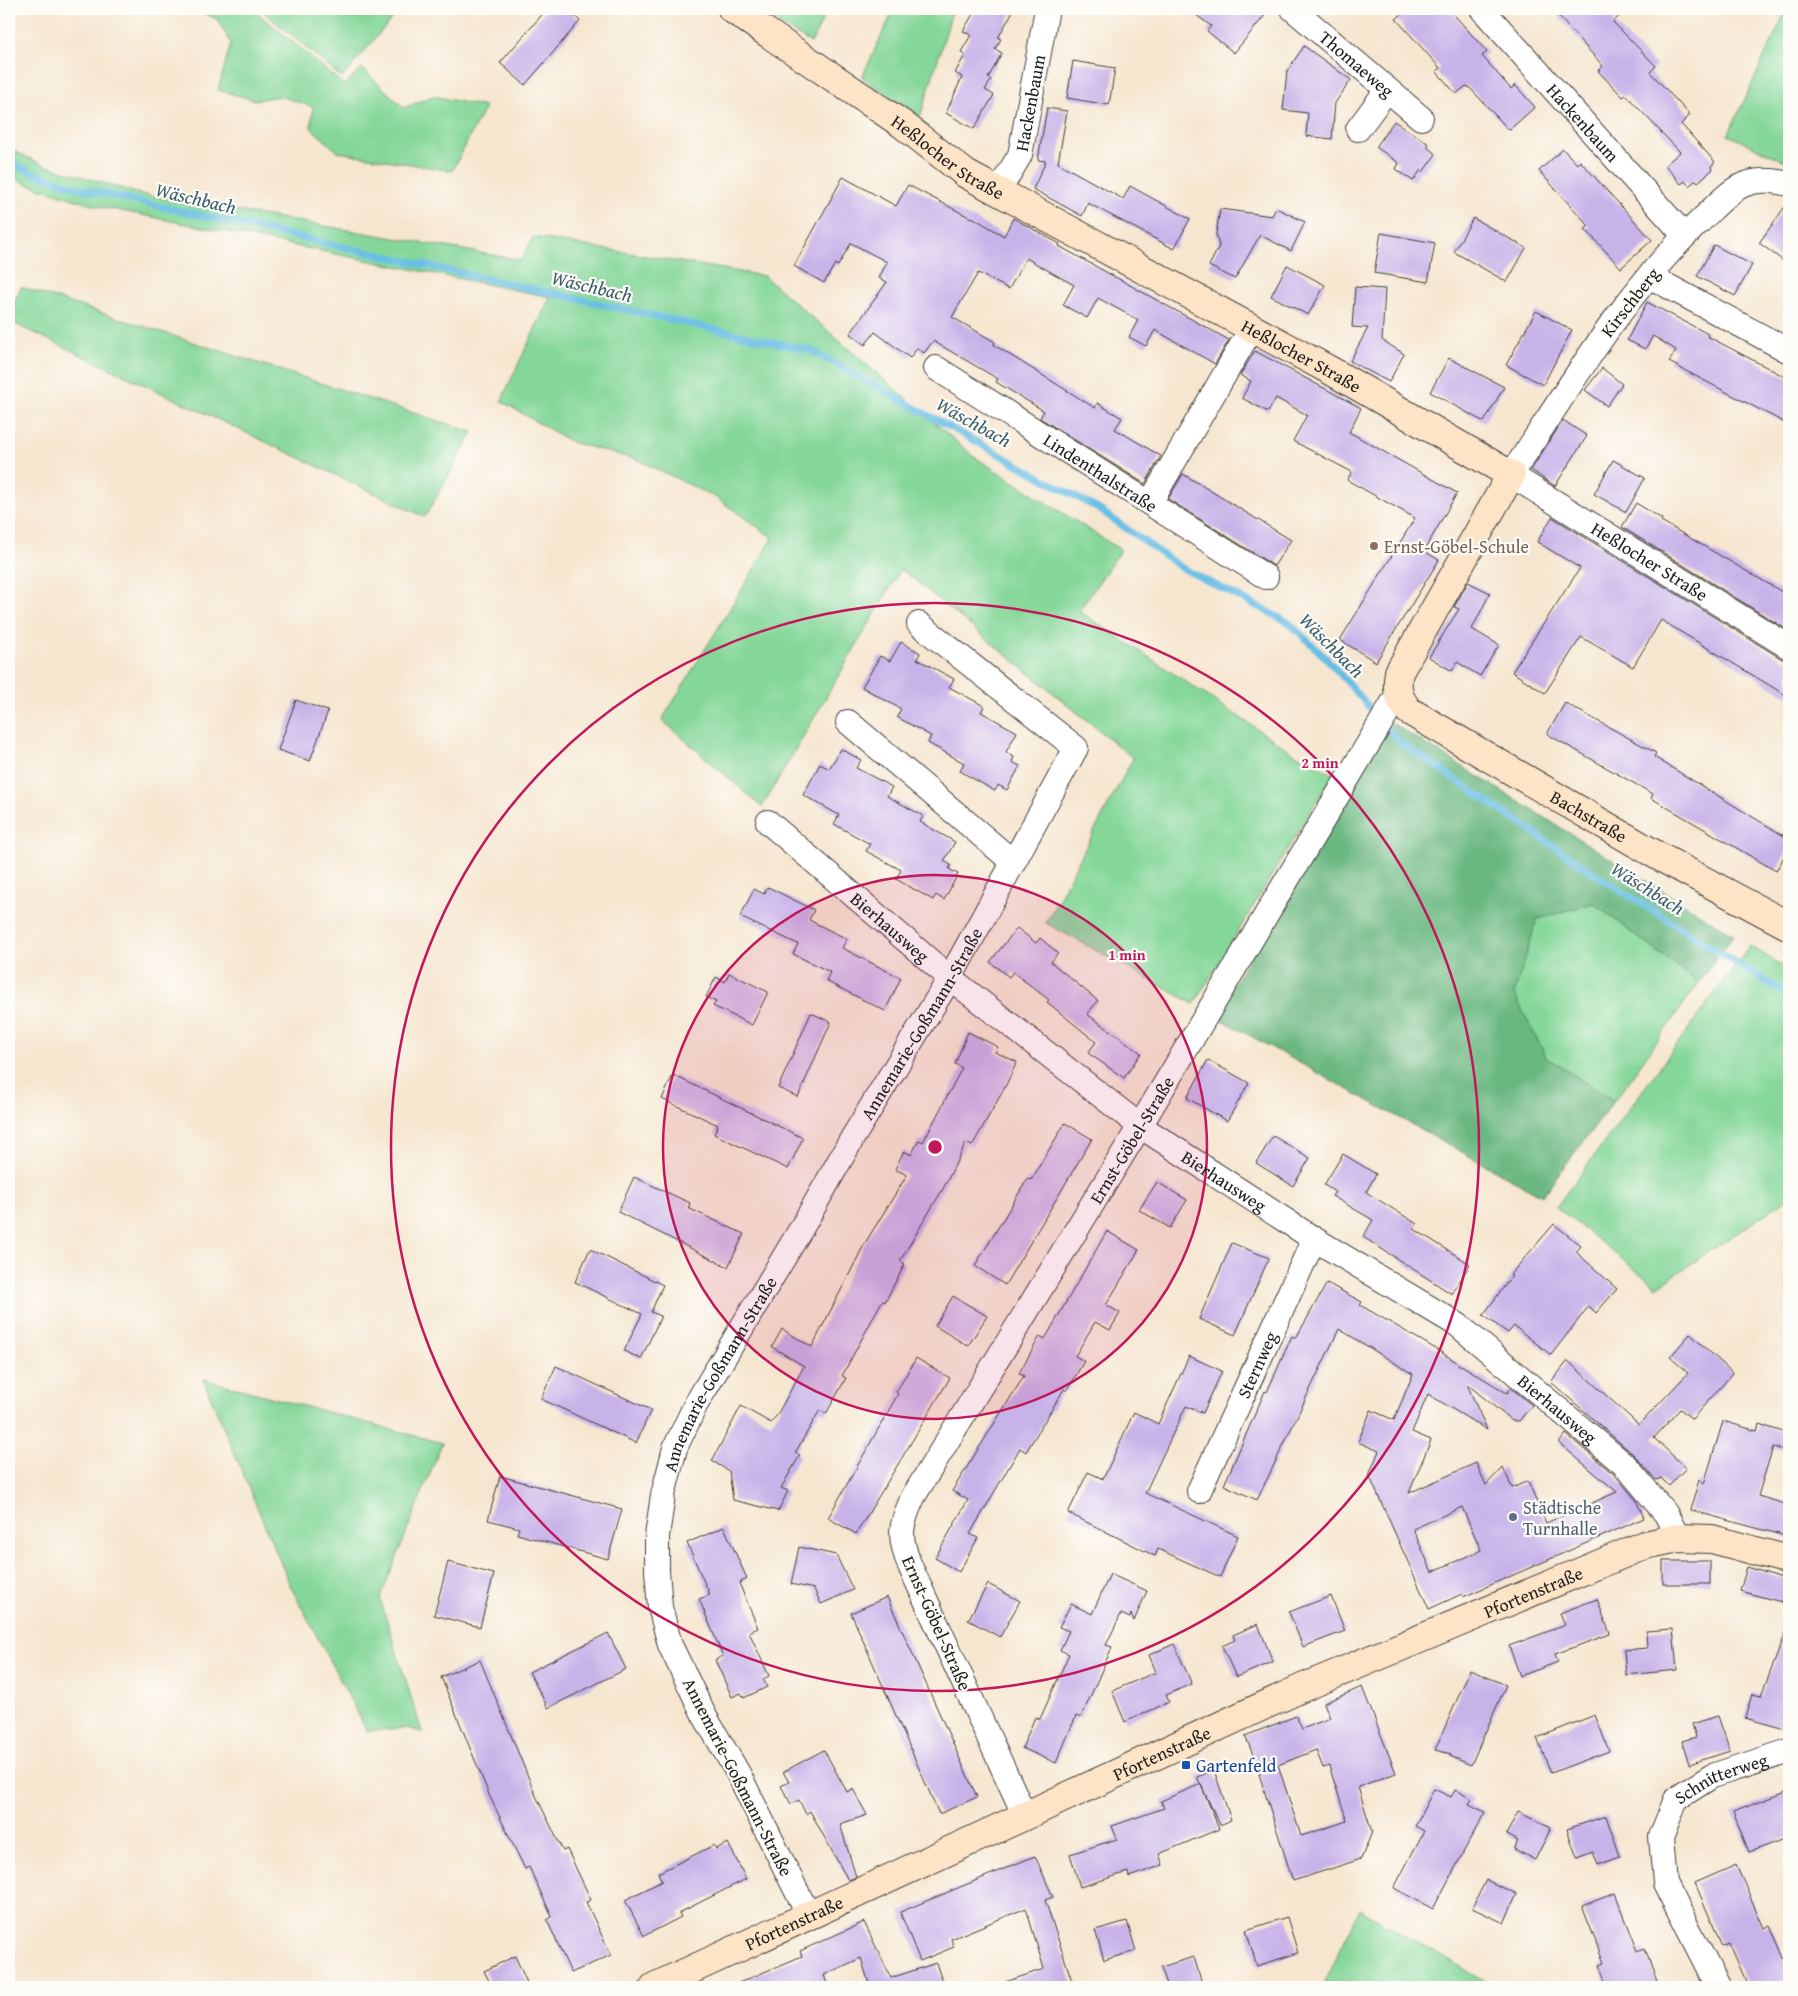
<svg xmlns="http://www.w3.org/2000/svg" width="1798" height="1996" font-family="'Gentium Book Plus',serif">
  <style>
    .green { fill: #84d799; stroke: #507a5a }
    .forest { fill: #6bb881; stroke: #446a4e }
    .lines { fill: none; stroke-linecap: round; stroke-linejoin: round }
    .stream { stroke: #67bee4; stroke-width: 7 }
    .building { fill: #c8b3e9; fill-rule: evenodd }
    .street-casing { stroke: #3d3a37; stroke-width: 26 }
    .secondary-casing { stroke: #3d3a37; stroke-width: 30 }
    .street { stroke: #fff; stroke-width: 24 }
    .secondary { stroke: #fee4c6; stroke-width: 28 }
    .ring { fill: none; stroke: #c2185b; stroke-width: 2.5 }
    .education-dot { fill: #8d6e63; stroke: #fdfcf7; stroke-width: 2 }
    .service-dot { fill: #5c6f8a; stroke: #fdfcf7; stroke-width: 2 }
    .transit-dot { fill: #1a4fb4; stroke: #fdfcf7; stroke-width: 2 }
    .labels { text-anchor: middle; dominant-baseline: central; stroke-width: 4.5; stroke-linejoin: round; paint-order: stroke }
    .street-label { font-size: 18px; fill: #1c1c1c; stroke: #fdfcf7 }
    .education-label { font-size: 18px; fill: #785e54; stroke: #fdfcf7; text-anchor: start }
    .service-label { font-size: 18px; fill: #4e5e75; stroke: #fdfcf7; text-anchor: start }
    .transit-label { font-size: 18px; fill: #164399; stroke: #fdfcf7; text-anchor: start }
    .water-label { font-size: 19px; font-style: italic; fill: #3a5d6c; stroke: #fdfcf7 }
    .centre { fill: #c2185b; stroke: #fdfcf7; stroke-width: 2.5 }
    .ring-label { font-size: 15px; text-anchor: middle; font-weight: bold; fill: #c2185b; stroke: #fdfcf7; stroke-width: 4.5; stroke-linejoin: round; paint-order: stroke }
  </style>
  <rect width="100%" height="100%" fill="#fdfcf7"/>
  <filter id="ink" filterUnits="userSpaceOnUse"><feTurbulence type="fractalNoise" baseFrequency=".02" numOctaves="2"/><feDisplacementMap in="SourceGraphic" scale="10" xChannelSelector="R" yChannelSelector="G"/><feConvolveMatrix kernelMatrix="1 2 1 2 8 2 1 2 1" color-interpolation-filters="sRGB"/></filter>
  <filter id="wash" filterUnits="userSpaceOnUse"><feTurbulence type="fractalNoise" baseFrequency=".0096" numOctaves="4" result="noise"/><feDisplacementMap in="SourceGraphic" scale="20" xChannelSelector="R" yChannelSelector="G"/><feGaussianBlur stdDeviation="1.12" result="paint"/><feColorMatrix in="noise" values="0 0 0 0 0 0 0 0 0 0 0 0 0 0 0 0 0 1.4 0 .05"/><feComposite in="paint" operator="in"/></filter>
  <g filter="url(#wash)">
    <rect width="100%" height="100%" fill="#f6e6d0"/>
    <g class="green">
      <polygon points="193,9 253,9 344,85 362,68 404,108 433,96 485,107 452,171 338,152 311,128 313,107 280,96 255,100 218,90 231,43 217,19"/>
      <polygon points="260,9 400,9 342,78"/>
      <polygon points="755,9 828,9 811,43"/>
      <polygon points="894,9 953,9 920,118 862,77"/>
      <polygon points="1784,15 1789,18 1789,163 1728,135"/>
      <polygon points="9,149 44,165 140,194 521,260 533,237 764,276 973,456 1121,550 1079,611 1295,754 1333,774 1194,1004 1046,923 1133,758 901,569 762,807 662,720 773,538 715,497 638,460 571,442 501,401 550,297 92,205 27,184 9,175"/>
      <polygon points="21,287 473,432 425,517 9,321 9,313"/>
      <polygon points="1593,903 1699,983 1614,1101 1546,1057 1514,994 1537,919"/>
      <polygon points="1750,946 1789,970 1789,1198 1657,1287 1556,1207"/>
      <polygon points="203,1379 442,1443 380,1599 422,1732 406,1728 367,1731 290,1585"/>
      <polygon points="1359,1909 1495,1987 1323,1987"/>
    </g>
    <polygon class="forest" points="1392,723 1734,935 1699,983 1593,903 1537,919 1514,994 1546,1057 1614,1101 1542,1196 1214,1016"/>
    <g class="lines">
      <polyline class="stream" points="9,162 33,173 82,189 812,351 1100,510 1182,568 1288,622 1326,658 1400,742 1604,880 1789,996"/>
    </g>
    <g id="blocks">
      <g class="building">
        <polygon points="547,9 567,9 580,21 525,85 500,63"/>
        <polygon points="976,9 1014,9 998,38 1001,39 995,49 1002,53 988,78 991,80 985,90 994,95 974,129 946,113 962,77 955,73 965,55 961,52 971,35 963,31"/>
        <polygon points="1188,9 1270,9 1234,53 1207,31 1211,26"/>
        <polygon points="1408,9 1449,9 1487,52 1482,56 1511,89 1515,85 1535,107 1509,130 1469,87 1466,86 1456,94 1436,71 1440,68 1396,19"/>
        <polygon points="1552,9 1627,9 1613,22 1656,66 1650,72 1690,115 1681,124 1715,162 1711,166 1713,169 1698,182 1696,180 1689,186 1685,181 1681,184 1665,165 1680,152 1626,95 1623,97 1598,71 1603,66"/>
        <polygon points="1304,46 1351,80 1335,103 1332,139 1306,136 1308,113 1283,110 1287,71"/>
        <polygon points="1073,61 1115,68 1109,105 1067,98"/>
        <polygon points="1047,108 1067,111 1058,163 1123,199 1130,186 1190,219 1174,249 1088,203 1082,216 1033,189 1046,161 1038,160"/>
        <polygon points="1394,121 1429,144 1427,147 1436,154 1423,172 1421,170 1413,181 1396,169 1399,163 1376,147"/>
        <polygon points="1563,149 1577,164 1580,161 1652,240 1621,268 1585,229 1589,226 1539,171"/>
        <polygon points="843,177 896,206 908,185 971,218 972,217 1004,236 1013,218 1060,244 1059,246 1229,340 1215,364 1155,330 1146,346 1129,337 1138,320 1098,298 1087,318 1063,305 1074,285 1026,258 1009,289 978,273 952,317 995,342 994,345 1095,408 1097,403 1122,418 1115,429 1161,456 1145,484 1040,418 1044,411 996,382 998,379 933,341 924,353 917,348 910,358 875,332 865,345 850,334 887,282 879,278 887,262 851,243 838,266 835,264 824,283 794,266"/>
        <polygon points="1789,201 1789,265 1759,243"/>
        <polygon points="1276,208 1305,222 1291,251 1260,235 1235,279 1209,266 1219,246 1216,234 1220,209 1272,216"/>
        <polygon points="1473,218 1526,248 1507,282 1454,252"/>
        <polygon points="1381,233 1435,243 1428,282 1374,273"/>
        <polygon points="1714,245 1752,265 1735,296 1697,276"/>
        <polygon points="1287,265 1325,285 1308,315 1271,296"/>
        <polygon points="1355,287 1385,289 1382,340 1404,354 1389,382 1350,361 1368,328 1352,327"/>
        <polygon points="1647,302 1708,334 1707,336 1789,379 1789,425 1669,362 1676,350 1653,336 1645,349 1627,340"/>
        <polygon points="1536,311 1572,330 1543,385 1506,365"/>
        <polygon points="1255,351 1361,408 1349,432 1457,493 1424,551 1439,560 1376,662 1340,640 1415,518 1347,480 1352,472 1293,441 1307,415 1276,398 1268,412 1242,398 1251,381 1240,375"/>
        <polygon points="1449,358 1504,387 1484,422 1430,392"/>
        <polygon points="1602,368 1622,384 1607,406 1585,390"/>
        <polygon points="1563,420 1587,436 1555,486 1531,470"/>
        <polygon points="1613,460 1645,478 1626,512 1594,494"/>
        <polygon points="1183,474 1291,540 1274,566 1168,499"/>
        <polygon points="1636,503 1662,519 1661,521 1789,596 1789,631 1622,527"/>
        <polygon points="1552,517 1782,659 1789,661 1789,697 1661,620 1633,667 1581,637 1545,693 1512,672 1580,568 1537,542"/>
        <polygon points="1468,582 1490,593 1472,629 1499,645 1480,676 1457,662 1452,671 1429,657 1459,609 1454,607"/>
        <polygon points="901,642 920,653 917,659 954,679 949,687 984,706 981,712 1017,732 1006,752 1014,757 1012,762 1020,766 1007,790 998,785 995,791 960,771 964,763 928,743 931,736 897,717 901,709 862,687 880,656 890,661"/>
        <polygon points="296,700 328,711 310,761 278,750"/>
        <polygon points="1565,703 1656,753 1654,757 1789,839 1789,848 1776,871 1651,798 1653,794 1547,734"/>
        <polygon points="841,749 861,760 856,768 892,787 887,796 923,816 920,822 955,842 944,861 951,865 949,869 958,874 944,900 936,895 933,900 896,879 901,870 866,851 870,844 834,824 839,815 803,795 820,764 829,769"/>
        <polygon points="768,887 814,910 809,920 847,939 842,948 901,978 885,1011 826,981 830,972 793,954 798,944 740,917 754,889 764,894"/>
        <polygon points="1017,928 1036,943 1040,938 1058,953 1051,962 1098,1001 1087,1014 1141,1053 1124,1078 1088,1053 1096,1042 1047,1002 1049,1000 1013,972 1009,977 990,962"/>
        <polygon points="729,973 768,992 752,1025 713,1006 716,1002 706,997 716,977 725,982"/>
        <polygon points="811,1013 831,1022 798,1097 778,1088"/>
        <polygon points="968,1032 998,1047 995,1052 1017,1062 1004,1089 972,1146 966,1143 944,1187 900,1261 905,1264 885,1302 882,1301 842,1376 846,1378 826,1414 820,1410 795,1453 800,1455 781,1488 788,1491 778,1511 733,1500 729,1471 712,1461 741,1406 771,1423 777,1415 804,1366 772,1347 782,1329 812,1347 865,1243 907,1175 895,1169 904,1151 911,1155 919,1140 923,1142 962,1068 955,1064"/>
        <polygon points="1208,1060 1249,1083 1227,1121 1187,1098"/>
        <polygon points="673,1075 803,1138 788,1169 714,1134 718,1125 662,1099"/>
        <polygon points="1065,1123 1092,1139 1005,1285 975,1266 1028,1178 1031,1180"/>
        <polygon points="1273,1136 1310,1158 1293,1186 1256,1163"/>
        <polygon points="1343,1154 1376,1174 1366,1192 1417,1224 1414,1229 1470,1264 1452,1294 1363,1237 1373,1220 1332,1196 1335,1192 1324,1185"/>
        <polygon points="634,1177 690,1203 688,1208 744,1234 728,1267 618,1212"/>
        <polygon points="1157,1182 1187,1200 1170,1228 1139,1210"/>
        <polygon points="1554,1224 1581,1246 1576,1252 1617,1289 1596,1313 1589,1306 1551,1355 1514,1326 1508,1333 1483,1315 1512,1276 1510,1275"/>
        <polygon points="1107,1231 1139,1250 1106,1305 1120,1313 1110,1330 1095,1322 1075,1356 1084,1361 1067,1391 1064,1389 1026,1452 1020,1448 970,1534 978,1538 959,1572 935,1558 968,1500 952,1491 1024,1376 1019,1373 1040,1336 1045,1339"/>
        <polygon points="1232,1243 1269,1258 1235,1335 1199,1319"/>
        <polygon points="590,1249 663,1285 651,1312 661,1316 641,1359 624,1351 642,1314 575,1282"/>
        <path d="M1327,1283L1362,1302L1360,1305L1436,1349L1458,1363L1459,1367L1461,1365L1507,1393L1511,1388L1532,1405L1519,1421H1512L1467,1384L1487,1430L1428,1394L1412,1432L1431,1440L1409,1493L1476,1463L1486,1485L1503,1467L1512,1488L1528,1481L1546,1523L1617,1492L1559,1443L1566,1434L1616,1476L1636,1500L1644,1518L1463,1597L1462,1594L1429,1609L1369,1475L1379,1451L1358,1442L1371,1410L1394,1420L1413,1374L1339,1329L1257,1500L1224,1485L1265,1391L1267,1392L1292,1336L1296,1338ZM1462,1507L1481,1550L1432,1572L1413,1529Z"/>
        <polygon points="953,1296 987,1316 968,1346 935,1326"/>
        <polygon points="1690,1334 1733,1373 1692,1419 1680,1409 1654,1438 1686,1468 1669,1486 1661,1478 1656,1480 1635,1456 1551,1382 1568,1361 1639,1425 1688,1373 1670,1357"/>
        <polygon points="1189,1356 1222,1371 1203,1413 1186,1406 1145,1493 1238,1536 1220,1577 1158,1549 1155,1556 1068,1513 1088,1472 1103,1479 1134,1412 1158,1424"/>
        <polygon points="916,1358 950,1378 856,1534 828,1518 898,1394 896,1392"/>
        <polygon points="556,1366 651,1410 636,1443 541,1399"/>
        <polygon points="1723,1421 1757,1431 1759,1424 1789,1434 1789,1452 1773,1447 1758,1496 1789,1505 1789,1537 1690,1510 1699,1480 1704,1484"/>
        <polygon points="500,1476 622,1509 608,1559 517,1534 519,1528 488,1520"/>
        <polygon points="724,1527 747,1579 739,1583 758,1628 749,1632 769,1676 763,1679 767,1687 744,1698 741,1693 732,1697 715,1660 723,1656 699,1599 710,1595 687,1543"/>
        <polygon points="799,1547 836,1555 853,1590 821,1604 814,1589 791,1584"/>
        <rect x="1663" y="1561" width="47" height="23"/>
        <polygon points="448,1562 494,1574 480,1627 434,1615"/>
        <polygon points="1747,1567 1789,1580 1789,1604 1740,1591"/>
        <polygon points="1110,1574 1147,1591 1134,1621 1131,1614 1130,1618 1121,1614 1106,1645 1112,1647 1081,1718 1076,1716 1056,1763 1022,1748 1035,1717 1040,1719 1069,1654 1060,1650 1069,1631 1059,1627 1071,1604 1092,1614"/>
        <polygon points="988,1584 1020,1601 1000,1637 968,1620"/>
        <polygon points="1331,1596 1345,1631 1303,1647 1289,1612"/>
        <polygon points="887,1597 977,1797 939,1814 851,1613"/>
        <polygon points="1597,1599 1610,1634 1555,1654 1558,1662 1520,1676 1509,1646 1565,1625 1560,1613"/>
        <polygon points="1258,1624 1273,1662 1236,1677 1222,1646 1235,1640 1233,1635"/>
        <polygon points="1788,1627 1789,1712 1785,1729 1745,1718 1752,1694 1761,1696"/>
        <polygon points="1673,1629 1677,1670 1626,1675 1624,1650 1647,1648 1646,1631"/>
        <polygon points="608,1633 626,1669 548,1708 529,1672"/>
        <polygon points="1174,1644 1192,1684 1166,1695 1169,1702 1125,1722 1112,1691 1156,1672 1149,1655"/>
        <polygon points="480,1660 536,1796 563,1851 567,1849 591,1900 586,1902 611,1955 571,1973 547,1920 552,1917 529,1867 525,1869 490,1797 441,1677"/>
        <polygon points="1470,1670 1506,1685 1471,1765 1450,1756 1451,1754 1435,1750"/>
        <path d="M1362,1687L1396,1773L1358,1787L1372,1832L1361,1859L1293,1881L1259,1774L1261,1773L1245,1736L1296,1716L1302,1729L1330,1718L1324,1703ZM1316,1750L1323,1768L1329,1766L1347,1821L1301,1836L1278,1765Z"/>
        <polygon points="1595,1715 1609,1751 1551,1773 1537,1738"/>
        <polygon points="1718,1716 1730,1751 1689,1764 1682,1741 1696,1737 1692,1724"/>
        <polygon points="824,1750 847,1792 853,1789 867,1815 840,1824 856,1877 848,1880 810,1811 806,1814 799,1800 791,1804 781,1786 789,1782 783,1772"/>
        <polygon points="1214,1770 1231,1820 1220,1825 1197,1777"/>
        <polygon points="1201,1784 1219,1829 1159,1854 1163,1865 1129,1877 1128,1872 1080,1887 1070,1854 1117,1839 1112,1826 1164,1808 1161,1801"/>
        <polygon points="1434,1789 1451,1797 1455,1790 1472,1799 1469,1804 1485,1812 1433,1909 1394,1888 1424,1831 1415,1826"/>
        <polygon points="1789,1791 1789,1837 1749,1852 1733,1812"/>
        <polygon points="1518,1812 1551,1828 1535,1860 1514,1849 1518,1841 1506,1835"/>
        <polygon points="1606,1816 1620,1857 1598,1865 1593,1852 1577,1858 1567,1829"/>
        <polygon points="728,1843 746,1879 679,1913 681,1917 644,1936 625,1900 662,1881 658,1873 714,1845 716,1849"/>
        <polygon points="1035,1856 1053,1897 1045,1900 1074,1987 999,1987 999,1984 1044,1969 1026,1908 951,1939 954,1947 920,1961 900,1912"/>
        <polygon points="1736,1865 1764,1928 1770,1925 1789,1970 1789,1987 1748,1987 1729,1943 1722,1946 1695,1883"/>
        <polygon points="1486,1880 1517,1894 1504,1923 1472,1908"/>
        <polygon points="1615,1893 1638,1951 1645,1948 1659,1987 1607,1987 1599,1965 1604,1963 1582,1906"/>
        <polygon points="1287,1917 1298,1953 1257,1966 1246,1930"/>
        <polygon points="1127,1921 1136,1951 1104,1960 1095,1930"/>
        <polygon points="864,1922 891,1978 936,1963 944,1987 870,1987 861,1958 824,1975 828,1987 729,1987 802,1956 800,1951"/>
        <polygon points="515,1956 529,1987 492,1987 484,1971"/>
        <polygon points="1194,1957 1203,1987 1168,1987 1161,1967"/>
      </g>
    </g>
  </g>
  <g filter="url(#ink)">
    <use href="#blocks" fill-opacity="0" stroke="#3d3a37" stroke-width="1"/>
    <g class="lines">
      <defs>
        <g id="street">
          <path id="s1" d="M1293,9L1421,118"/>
          <path id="s2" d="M1482,9L1685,236"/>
          <polyline points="1358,129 1387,90"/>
          <path id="s3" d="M1789,184C1773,180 1756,178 1741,186C1725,194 1712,210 1698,223C1622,296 1569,388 1511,475L1789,647"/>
          <path id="s4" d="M998,192L1020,155L1047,9"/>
          <polyline points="1649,276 1789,351"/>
          <path id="s5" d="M936,368L1266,577"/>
          <polyline points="1150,503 1251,329"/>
          <polyline points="848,722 1013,862"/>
          <path id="s6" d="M768,822L950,978L1140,1126L1314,1239L1458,1325L1626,1466L1666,1514L1678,1538"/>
          <path id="s7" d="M1199,1491L1314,1239"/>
          <path id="s8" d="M1025,1816L910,1566C898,1536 900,1526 913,1497L1140,1126L1398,694"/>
          <path id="s9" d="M809,1916L738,1773L704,1715L670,1645L660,1607L657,1571V1536L663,1495L675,1448L696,1404L801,1229L853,1137L950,978L1076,748L919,624"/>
          <path id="s10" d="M1718,1987L1665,1883L1661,1837L1676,1799L1712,1776L1789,1751"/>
        </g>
        <g id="secondary">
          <path id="s11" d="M732,9L902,124L966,174L1333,372L1511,475L1399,672C1396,688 1398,698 1409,711L1658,856L1789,926"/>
          <path id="s12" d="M654,1987L1302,1688L1645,1545L1678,1538L1712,1539L1789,1560"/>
        </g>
      </defs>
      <use href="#street" class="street-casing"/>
      <use href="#secondary" class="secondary-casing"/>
      <use href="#street" class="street"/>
      <use href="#secondary" class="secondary"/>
    </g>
  </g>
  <circle cx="935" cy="1147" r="272" fill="#c2185b" fill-opacity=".12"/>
  <g class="ring">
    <circle cx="935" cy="1147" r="272"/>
    <circle cx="935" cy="1147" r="544"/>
  </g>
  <circle class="education-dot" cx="1374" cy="546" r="5"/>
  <circle class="service-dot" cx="1513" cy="1517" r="5"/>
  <rect class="transit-dot" x="1181" y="1760" width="10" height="10" rx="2.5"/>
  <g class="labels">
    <g class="street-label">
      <text stroke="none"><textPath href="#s1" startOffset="84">Thomaeweg</textPath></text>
      <text stroke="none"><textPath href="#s4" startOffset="96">Hackenbaum</textPath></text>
      <text stroke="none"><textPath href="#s2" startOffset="152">Hackenbaum</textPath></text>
      <text stroke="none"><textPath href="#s11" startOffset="262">Heßlocher Straße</textPath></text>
      <text transform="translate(1630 302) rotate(-52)">Kirschberg</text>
      <text stroke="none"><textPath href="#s11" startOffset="668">Heßlocher Straße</textPath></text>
      <text stroke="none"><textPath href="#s5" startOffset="195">Lindenthalstraße</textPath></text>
      <text stroke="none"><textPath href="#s3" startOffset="584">Heßlocher Straße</textPath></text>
      <text stroke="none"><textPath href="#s11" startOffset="1386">Bachstraße</textPath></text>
      <text stroke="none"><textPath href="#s6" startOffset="161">Bierhausweg</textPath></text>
      <text stroke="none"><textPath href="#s9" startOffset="996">Annemarie-Goßmann-Straße</textPath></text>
      <text stroke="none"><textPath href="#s8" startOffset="766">Ernst-Göbel-Straße</textPath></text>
      <text stroke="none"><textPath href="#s6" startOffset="581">Bierhausweg</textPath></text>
      <text stroke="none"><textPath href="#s7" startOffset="139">Sternweg</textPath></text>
      <text stroke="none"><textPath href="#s9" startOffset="591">Annemarie-Goßmann-Straße</textPath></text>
      <text stroke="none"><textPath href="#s6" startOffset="986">Bierhausweg</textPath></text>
      <text stroke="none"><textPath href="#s12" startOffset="964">Pfortenstraße</textPath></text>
      <text transform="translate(937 1623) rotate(66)">Ernst-Göbel-Straße</text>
      <text stroke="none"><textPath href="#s12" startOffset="559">Pfortenstraße</textPath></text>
      <text transform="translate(738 1777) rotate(63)">Annemarie-Goßmann-Straße</text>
      <text stroke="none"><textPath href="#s10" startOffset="254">Schnitterweg</textPath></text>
      <text stroke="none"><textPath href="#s12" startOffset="154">Pfortenstraße</textPath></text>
    </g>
    <g class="education-label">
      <text x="1384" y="546">Ernst-Göbel-Schule</text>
    </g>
    <g class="service-label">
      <text x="1523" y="1507">Städtische<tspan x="1523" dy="21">Turnhalle</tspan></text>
    </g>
    <g class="transit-label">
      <text x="1196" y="1765">Gartenfeld</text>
    </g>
    <g class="water-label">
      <text transform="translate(196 198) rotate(13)">Wäschbach</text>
      <text transform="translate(592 286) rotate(13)">Wäschbach</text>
      <text transform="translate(974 422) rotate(29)">Wäschbach</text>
      <text transform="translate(1332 645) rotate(45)">Wäschbach</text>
      <text transform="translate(1648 888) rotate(32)">Wäschbach</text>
    </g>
  </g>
  <circle cx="935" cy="1147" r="8" class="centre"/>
  <g class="ring-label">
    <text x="1320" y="768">2 min</text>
    <text x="1127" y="960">1 min</text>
  </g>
  <rect width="1798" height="1996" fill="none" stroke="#fdfcf7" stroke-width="30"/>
</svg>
